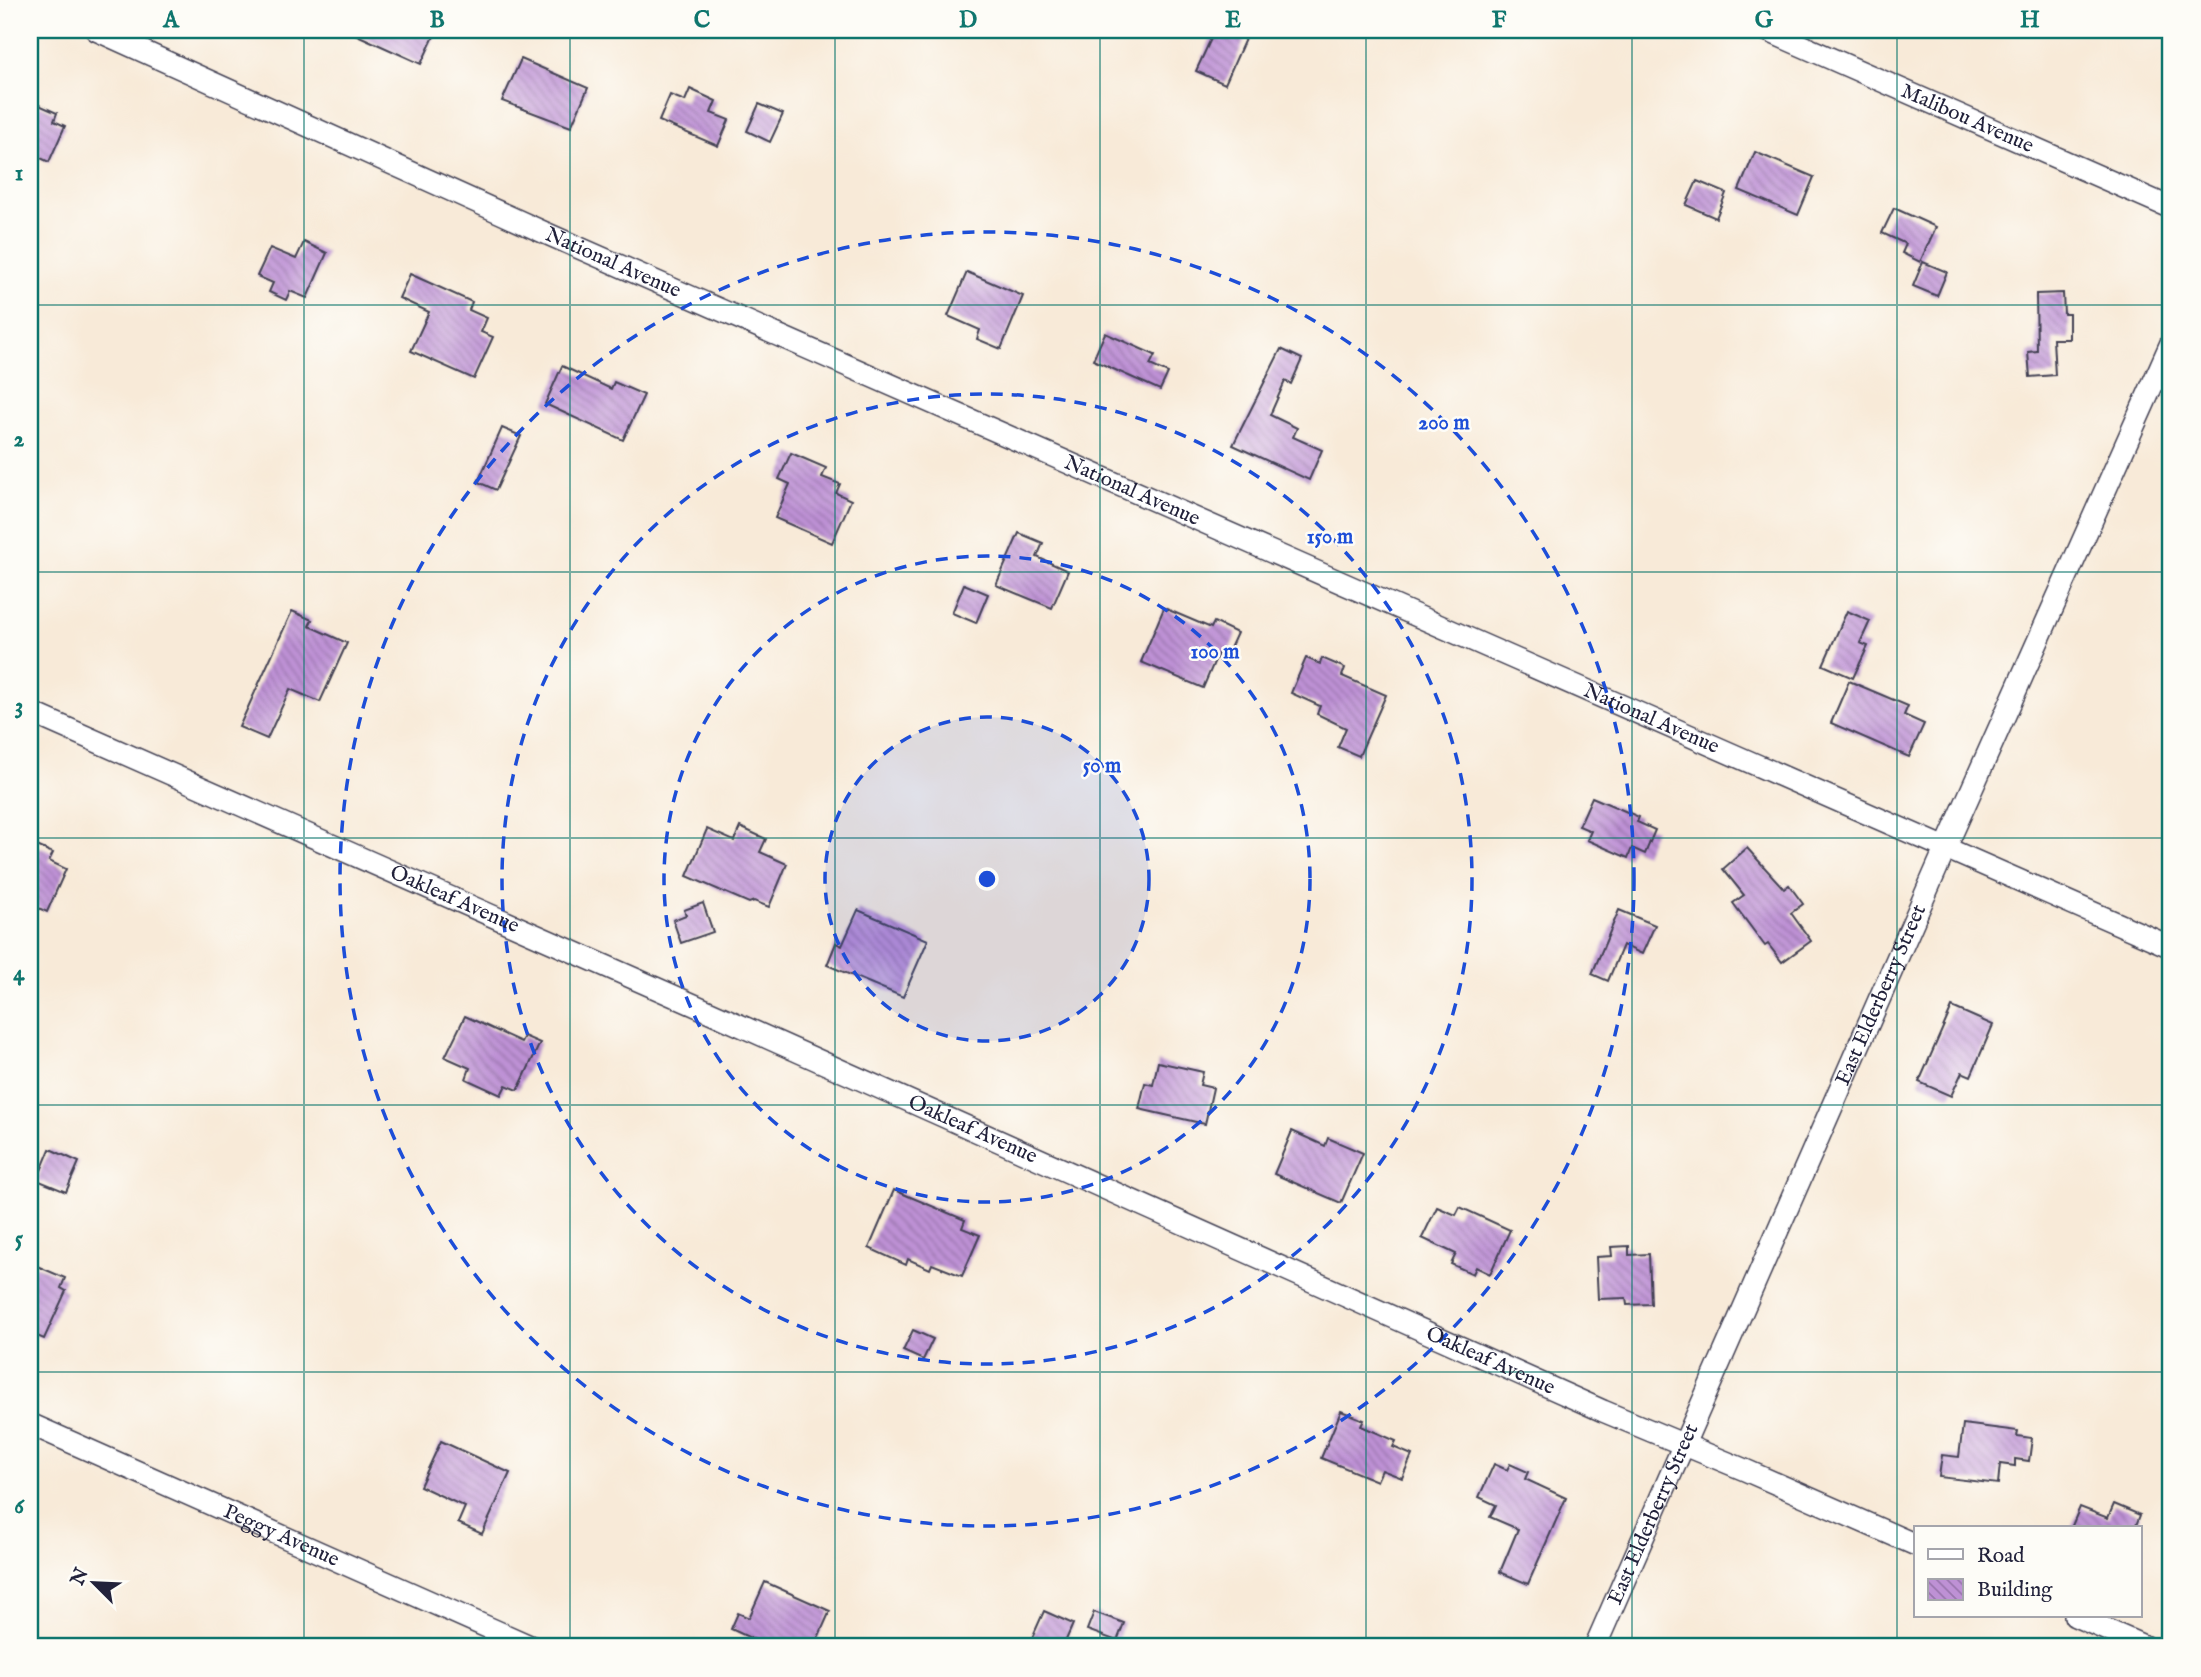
<svg xmlns="http://www.w3.org/2000/svg" width="2201" height="1677" font-family="'IM FELL English',serif">
  <style>
    .building { fill: url(#building-back-hatch) }
    .lines { fill: none; stroke-linecap: round; stroke-linejoin: round }
    .street-casing { stroke: #424053; stroke-width: 24 }
    .street { stroke: #fff; stroke-width: 21 }
    .grid { fill: none; stroke: #0f766e; stroke-width: 2; stroke-opacity: 0.55 }
    .ring { fill: none; stroke: #1d4ed8; stroke-width: 3.5; stroke-dasharray: 12 9 }
    .labels { text-anchor: middle; dominant-baseline: central; stroke-width: 5; stroke-linejoin: round; paint-order: stroke }
    .street-label { font-size: 21px; fill: #22223b; stroke: #fdfcf7 }
    .centre { fill: #1d4ed8; stroke: #fdfcf7; stroke-width: 3.5 }
    .ring-label { font-size: 21px; text-anchor: middle; font-weight: bold; fill: #1d4ed8; stroke: #fdfcf7; stroke-width: 5; stroke-linejoin: round; paint-order: stroke }
    .neatline { fill: none; stroke: #0f766e; stroke-width: 2.5 }
    .grid-label { font-size: 23px; text-anchor: middle; font-weight: bold; fill: #0f766e }
  </style>
  <defs>
    <pattern id="building-back-hatch" width="6" height="6" patternUnits="userSpaceOnUse" patternTransform="scale(1.75)"><rect width="6" height="6" fill="#be91d5"/><path d="M-1 5l2 2M0 0l6 6M5-1l2 2" fill="none" stroke="#9a76ae"/></pattern>
  </defs>
  <rect width="100%" height="100%" fill="#fdfcf7"/>
  <filter id="ink" filterUnits="userSpaceOnUse"><feTurbulence type="fractalNoise" baseFrequency=".0143" numOctaves="2"/><feDisplacementMap in="SourceGraphic" scale="14" xChannelSelector="R" yChannelSelector="G"/><feConvolveMatrix kernelMatrix="1 2 1 2 8 2 1 2 1" color-interpolation-filters="sRGB"/></filter>
  <filter id="wash" filterUnits="userSpaceOnUse"><feTurbulence type="fractalNoise" baseFrequency=".00686" numOctaves="4" result="noise"/><feDisplacementMap in="SourceGraphic" scale="28" xChannelSelector="R" yChannelSelector="G"/><feGaussianBlur stdDeviation="1.57" result="paint"/><feColorMatrix in="noise" values="0 0 0 0 0 0 0 0 0 0 0 0 0 0 0 0 0 1.4 0 .05"/><feComposite in="paint" operator="in"/></filter>
  <g filter="url(#wash)">
    <rect width="100%" height="100%" fill="#f8ead8"/>
    <g id="blocks">
      <g class="building">
        <polygon points="346,30 437,30 421,64"/>
        <polygon points="1215,30 1249,30 1225,84 1196,71"/>
        <polygon points="521,59 588,88 571,127 502,101"/>
        <polygon points="690,89 716,101 711,113 729,120 718,146 659,121 670,95 685,101"/>
        <polygon points="30,101 57,113 54,121 65,126 49,162 30,153"/>
        <polygon points="759,104 783,114 770,142 747,131"/>
        <polygon points="1755,152 1814,177 1798,215 1739,190"/>
        <polygon points="1697,181 1726,193 1716,218 1686,205"/>
        <polygon points="1894,208 1936,227 1920,262 1902,253 1906,244 1882,233"/>
        <polygon points="304,242 327,253 307,298 290,291 286,300 269,292 273,283 257,276 270,248 296,259"/>
        <polygon points="1923,262 1947,272 1937,296 1913,286"/>
        <polygon points="967,272 1023,296 1001,349 977,339 980,330 948,316"/>
        <polygon points="410,274 472,302 469,310 487,318 481,332 493,337 474,379 411,351 429,312 399,298"/>
        <polygon points="2063,293 2064,314 2069,314 2069,339 2053,339 2055,375 2030,377 2028,352 2037,351 2036,294"/>
        <polygon points="1105,333 1155,355 1150,365 1168,373 1160,390 1093,360"/>
        <polygon points="1281,349 1302,359 1291,384 1285,381 1270,415 1297,428 1293,437 1322,450 1309,480 1233,445"/>
        <polygon points="562,366 611,389 614,382 644,395 623,440 545,404"/>
        <polygon points="502,428 521,436 496,490 478,482"/>
        <polygon points="791,453 826,468 822,477 840,484 836,493 851,500 832,543 775,518 790,484 779,479"/>
        <polygon points="1019,533 1043,543 1037,557 1068,571 1052,608 996,585"/>
        <polygon points="964,584 988,594 976,623 952,613"/>
        <polygon points="1164,608 1211,628 1214,622 1237,633 1226,657 1218,653 1203,688 1141,662"/>
        <polygon points="292,611 312,620 309,626 347,643 320,702 290,689 267,739 239,727"/>
        <polygon points="1847,611 1870,621 1860,643 1868,646 1853,678 1823,665"/>
        <polygon points="1306,658 1320,664 1322,658 1345,668 1342,676 1386,695 1359,756 1338,747 1346,728 1317,714 1320,706 1291,693"/>
        <polygon points="1849,681 1908,706 1904,715 1924,724 1909,757 1831,723"/>
        <polygon points="1592,797 1639,817 1637,822 1655,830 1645,854 1632,848 1628,858 1587,840 1591,831 1579,826"/>
        <polygon points="740,827 766,839 760,852 787,864 769,907 754,901 749,903 687,876 707,829 734,841"/>
        <polygon points="30,843 53,853 49,861 66,869 47,912 30,904"/>
        <polygon points="1747,848 1784,889 1789,885 1803,904 1791,913 1811,941 1782,962 1768,944 1765,946 1733,903 1744,895 1723,869"/>
        <polygon points="703,903 713,932 681,943 673,920 686,915 684,910"/>
        <polygon points="858,910 928,940 903,997 827,965 836,943 842,946"/>
        <polygon points="1619,910 1655,925 1642,954 1623,945 1608,981 1592,974"/>
        <polygon points="1952,1007 1993,1025 1971,1076 1962,1072 1951,1096 1919,1082"/>
        <polygon points="465,1016 521,1042 524,1036 540,1043 518,1090 506,1085 501,1095 466,1079 470,1068 445,1057"/>
        <polygon points="1158,1062 1203,1072 1200,1085 1213,1088 1205,1124 1139,1109 1145,1083 1153,1085"/>
        <polygon points="1292,1131 1325,1146 1328,1138 1363,1153 1341,1203 1274,1174"/>
        <polygon points="50,1149 79,1162 66,1192 37,1180"/>
        <polygon points="894,1190 965,1220 962,1228 980,1235 962,1276 932,1264 930,1269 908,1259 906,1265 869,1248"/>
        <polygon points="1437,1207 1456,1215 1460,1207 1510,1230 1490,1274 1476,1267 1473,1274 1451,1264 1456,1254 1422,1238"/>
        <polygon points="1629,1246 1629,1255 1649,1254 1651,1304 1627,1305 1626,1298 1598,1299 1596,1257 1612,1256 1611,1247"/>
        <polygon points="30,1263 65,1278 61,1288 66,1291 44,1339 30,1333"/>
        <polygon points="913,1330 933,1339 923,1360 903,1351"/>
        <polygon points="1341,1411 1364,1420 1361,1426 1396,1441 1393,1447 1412,1455 1402,1478 1382,1470 1377,1481 1321,1458"/>
        <polygon points="1963,1424 2018,1431 2017,1436 2032,1438 2029,1461 2015,1459 2015,1466 2000,1464 1998,1484 1939,1477 1942,1455 1959,1457"/>
        <polygon points="441,1441 510,1473 482,1534 458,1523 465,1507 420,1486"/>
        <polygon points="1494,1464 1507,1470 1510,1464 1528,1472 1525,1479 1566,1498 1528,1584 1500,1572 1518,1529 1490,1517 1496,1505 1479,1497"/>
        <polygon points="2114,1504 2140,1515 2135,1528 2071,1528 2080,1507 2108,1518"/>
        <polygon points="765,1582 830,1611 814,1647 770,1647 731,1629 738,1613 749,1618"/>
        <polygon points="1044,1611 1073,1624 1063,1647 1028,1647"/>
        <polygon points="1094,1612 1124,1623 1117,1641 1087,1630"/>
      </g>
    </g>
  </g>
  <g filter="url(#ink)">
    <use href="#blocks" fill-opacity="0" stroke="#424053" stroke-width="2"/>
    <g class="lines">
      <defs>
        <g id="street">
          <path id="s1" d="M96,30L543,232L2171,947"/>
          <path id="s2" d="M1766,30L2171,208"/>
          <path id="s3" d="M30,712L710,1012L1603,1411L1745,1470L1916,1545"/>
          <path id="s4" d="M30,1424L532,1647"/>
          <polyline points="2075,1616 2146,1647"/>
          <path id="s5" d="M1595,1647L1946,847L2171,343"/>
        </g>
      </defs>
      <use href="#street" class="street-casing"/>
      <use href="#street" class="street"/>
    </g>
  </g>
  <path class="grid" d="M304,30V1647M570,30V1647M835,30V1647M1100,30V1647M1366,30V1647M1632,30V1647M1897,30V1647M30,305H2171M30,572H2171M30,838H2171M30,1105H2171M30,1372H2171"/>
  <circle cx="987" cy="879" r="162" fill="#1d4ed8" fill-opacity=".12"/>
  <g class="ring">
    <circle cx="987" cy="879" r="162"/>
    <circle cx="987" cy="879" r="323"/>
    <circle cx="987" cy="879" r="485"/>
    <circle cx="987" cy="879" r="647"/>
  </g>
  <g class="labels">
    <g class="street-label">
      <text stroke="none"><textPath href="#s2" startOffset="220">Malibou Avenue</textPath></text>
      <text stroke="none"><textPath href="#s1" startOffset="567">National Avenue</textPath></text>
      <text stroke="none"><textPath href="#s1" startOffset="1134">National Avenue</textPath></text>
      <text stroke="none"><textPath href="#s1" startOffset="1701">National Avenue</textPath></text>
      <text stroke="none"><textPath href="#s3" startOffset="464">Oakleaf Avenue</textPath></text>
      <text stroke="none"><textPath href="#s5" startOffset="712">East Elderberry Street</textPath></text>
      <text stroke="none"><textPath href="#s3" startOffset="1031">Oakleaf Avenue</textPath></text>
      <text stroke="none"><textPath href="#s3" startOffset="1598">Oakleaf Avenue</textPath></text>
      <text stroke="none"><textPath href="#s5" startOffset="145">East Elderberry Street</textPath></text>
      <text stroke="none"><textPath href="#s4" startOffset="275">Peggy Avenue</textPath></text>
    </g>
  </g>
  <circle cx="987" cy="879" r="10" class="centre"/>
  <g class="ring-label">
    <text x="1444" y="429">200 m</text>
    <text x="1330" y="543">150 m</text>
    <text x="1215" y="658">100 m</text>
    <text x="1102" y="772">50 m</text>
  </g>
  <rect width="2201" height="1677" fill="none" stroke="#fdfcf7" stroke-width="77"/>
  <rect x="1914" y="1526" width="228" height="91" fill="#fdfcf7" stroke="#a5a5ac" stroke-width="2"/>
  <rect x="1928" y="1549" width="35" height="10" fill="#ffffff" stroke="#a5a5ac" stroke-width="2"/>
  <text x="1977" y="1562" font-size="21" fill="#22223b">Road</text>
  <rect x="1928" y="1579" width="35" height="21" fill="url(#building-back-hatch)" stroke="#a5a5ac" stroke-width="2"/>
  <text x="1977" y="1596" font-size="21" fill="#22223b">Building</text>
  <g transform="translate(94 1583) rotate(294)" stroke="#fdfcf7" stroke-width="5" paint-order="stroke">
  <path d="M0-5L12 26L0 18L-12 26Z" fill="#22223b"/>
  <text y="-10" font-size="19" font-weight="bold" text-anchor="middle" fill="#22223b">N</text>
  </g>
  <rect x="38" y="38" width="2124" height="1600" class="neatline"/>
  <g class="grid-label">
    <text x="171" y="27">A</text>
    <text x="437" y="27">B</text>
    <text x="702" y="27">C</text>
    <text x="968" y="27">D</text>
    <text x="1233" y="27">E</text>
    <text x="1499" y="27">F</text>
    <text x="1764" y="27">G</text>
    <text x="2030" y="27">H</text>
    <text x="19" y="180">1</text>
    <text x="19" y="446">2</text>
    <text x="19" y="713">3</text>
    <text x="19" y="980">4</text>
    <text x="19" y="1246">5</text>
    <text x="19" y="1513">6</text>
  </g>
</svg>
